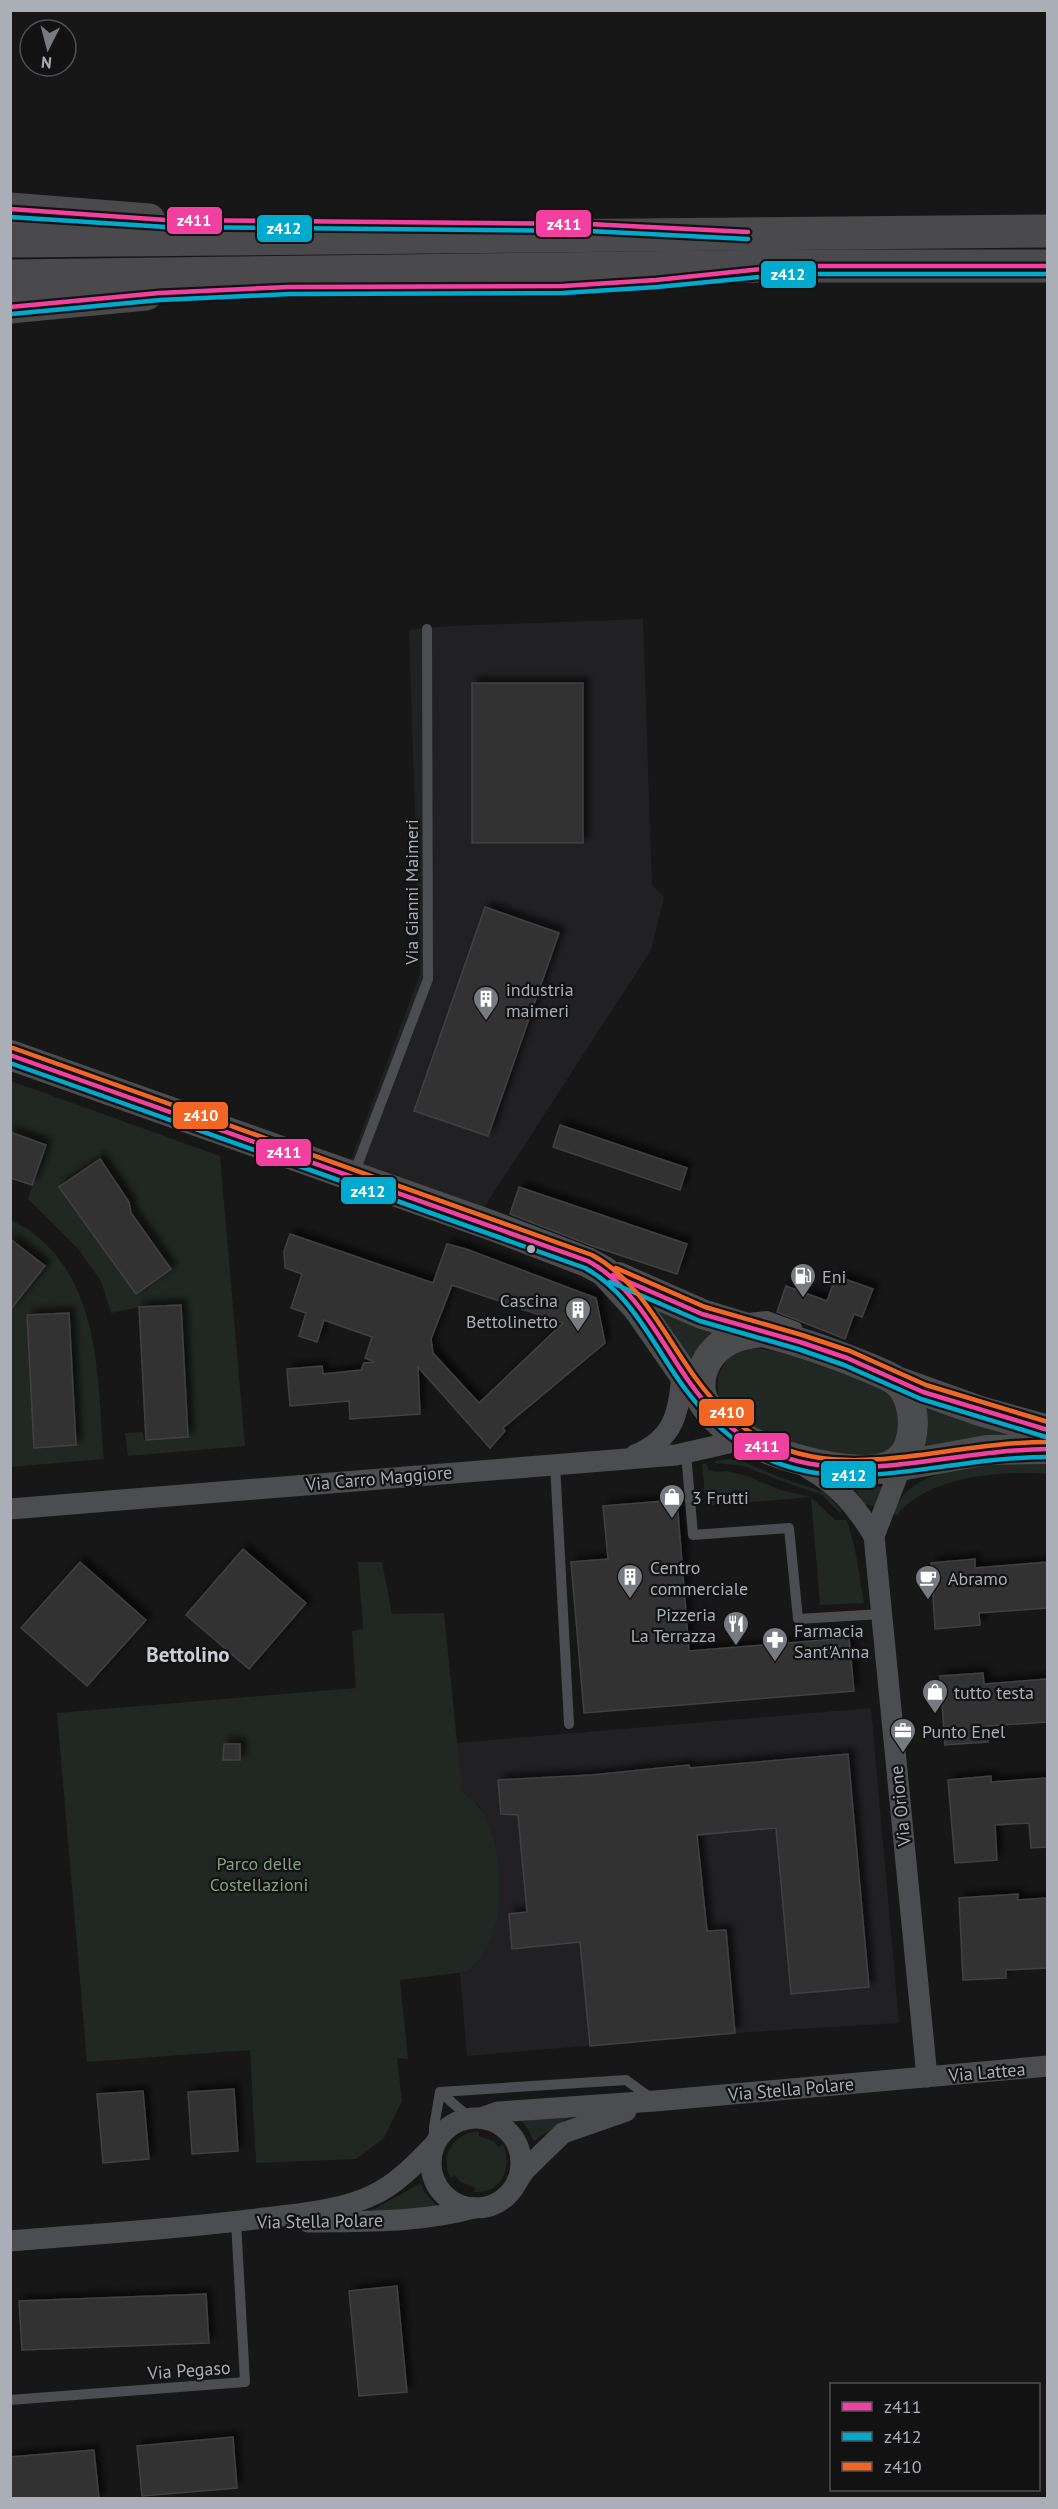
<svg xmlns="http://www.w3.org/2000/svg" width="1058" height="2509" font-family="'PT Sans',sans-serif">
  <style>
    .built { fill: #212123 }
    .green { fill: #212722 }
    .building { fill: #323233; stroke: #404144; stroke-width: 1.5; fill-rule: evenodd; filter: url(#shadow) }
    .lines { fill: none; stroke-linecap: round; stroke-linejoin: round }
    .service { stroke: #4c4d50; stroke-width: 10 }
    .minor { stroke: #4c4d50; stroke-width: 21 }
    .secondary { stroke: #4b4c4e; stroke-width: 30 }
    .trunk { stroke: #4a4a4c; stroke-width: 33 }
    .bus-1-casing { stroke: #121213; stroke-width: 9 }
    .bus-2-casing { stroke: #121213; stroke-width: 9 }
    .bus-3-casing { stroke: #121213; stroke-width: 9 }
    .bus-1 { stroke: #f240a1; stroke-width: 4.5 }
    .bus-2 { stroke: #00a9ce; stroke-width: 4.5 }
    .bus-3 { stroke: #f26522; stroke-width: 4.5 }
    .bus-dot { fill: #aaafb7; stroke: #121213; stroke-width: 2 }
    .labels { text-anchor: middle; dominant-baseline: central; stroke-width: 4.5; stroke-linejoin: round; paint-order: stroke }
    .street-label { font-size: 18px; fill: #aaafb7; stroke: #121213 }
    .poi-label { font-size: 18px; fill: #aaafb7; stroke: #121213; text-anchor: start }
    .park-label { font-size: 18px; fill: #849f84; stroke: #121213 }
    .quarter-label { font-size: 21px; font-weight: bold; fill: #cbced3; stroke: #121213 }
    .line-badge { stroke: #121213; stroke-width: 2 }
    .badge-label { font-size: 16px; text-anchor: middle; font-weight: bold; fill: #fff }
  </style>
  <defs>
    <filter id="shadow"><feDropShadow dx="5.5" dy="-5.5" stdDeviation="3" flood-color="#0009"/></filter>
  </defs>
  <rect width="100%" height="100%" fill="#171718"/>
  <g class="built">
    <polygon points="643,619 652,885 664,897 651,950 483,1209 350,1162 420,974 409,630 450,626"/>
    <polygon points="871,1708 899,2023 735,2033 467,2056 460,1973 467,1972 494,1842 480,1807 462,1791 456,1743"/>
  </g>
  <g class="green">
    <polygon points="11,1081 220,1156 245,1446 128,1456 125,1433 143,1432 144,1440 188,1437 181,1305 139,1307 111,1313 101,1281 79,1250 28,1199 46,1145 11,1132"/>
    <path d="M11,1220C18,1224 27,1228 34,1234C102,1287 97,1381 104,1459L11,1467Z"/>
    <polygon points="642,1297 715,1331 693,1366"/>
    <path d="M750,1348C777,1348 886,1378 896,1402C904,1422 898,1434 889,1451L866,1459L783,1445L729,1412L718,1397V1375L728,1358L737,1351Z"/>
    <polygon points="926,1405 1017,1434 922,1452 928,1429"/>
    <polygon points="729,1459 744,1462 779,1477 824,1492 842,1511 840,1513 822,1495 776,1479 744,1466 715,1463 715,1461"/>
    <path d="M1047,1460V1474C1002,1470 927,1476 897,1515L894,1514C905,1463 1007,1461 1047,1460Z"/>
    <polygon points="702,1464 706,1464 709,1470 716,1472 727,1471 747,1476 781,1490 811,1497 835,1520 847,1520 855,1549 864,1603 820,1605 811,1497 706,1506"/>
    <polygon points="853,1486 888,1487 878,1507 864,1504"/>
    <path d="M358,1562H382L392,1614L444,1613L462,1791C467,1796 475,1801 479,1807C503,1839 506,1911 488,1947C483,1956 474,1964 467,1972L400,1980L408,2059L397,2058L402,2101L384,2138L356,2159L256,2163L250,2050L87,2062L57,1713L356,1688L352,1631L363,1629Z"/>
    <polygon points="587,2109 565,2120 534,2141 526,2126 515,2115"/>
    <path d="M479,2131V2136L493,2141L499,2147L503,2144C513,2167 502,2194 474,2192L475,2188L459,2181L455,2175L451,2178C438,2155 455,2133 479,2131Z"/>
    <polygon points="421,2183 425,2193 440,2209 364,2215"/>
  </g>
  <g class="building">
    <rect x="472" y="683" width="111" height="160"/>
    <polygon points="485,907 559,933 488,1136 414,1111"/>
    <polygon points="560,1125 687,1168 680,1190 553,1147"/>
    <polygon points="10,1132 46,1145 32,1185 10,1178"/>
    <polygon points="100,1159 129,1202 131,1213 171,1269 136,1294 59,1187"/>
    <polygon points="519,1187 687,1244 677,1274 595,1247 510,1214"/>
    <path d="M290,1234L433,1283L447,1244L466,1249L596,1298L605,1343L503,1428L505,1431L490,1448L418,1367L420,1414L350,1419L349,1401L290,1406L287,1369L322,1366L323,1374L361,1370L364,1363L375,1362L365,1358L372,1337L335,1324L324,1320L317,1342L299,1336L306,1313L291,1308L302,1274L285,1268L284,1251ZM452,1285L563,1323L479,1403L433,1353L431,1339Z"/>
    <polygon points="10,1239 45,1266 10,1310"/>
    <polygon points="836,1276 873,1289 862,1317 854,1314 845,1339 777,1312 786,1286 827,1301"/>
    <polygon points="181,1305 188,1437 146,1440 139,1307"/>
    <polygon points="69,1313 76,1445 34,1448 27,1315"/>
    <polygon points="677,1500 689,1651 849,1638 854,1691 584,1713 571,1562 608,1559 603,1506"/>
    <polygon points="243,1549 306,1603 249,1669 186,1615"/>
    <polygon points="975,1559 975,1568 1047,1562 1047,1608 979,1613 980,1625 935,1629 931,1563"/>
    <polygon points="80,1562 146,1620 87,1686 21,1628"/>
    <polygon points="983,1673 984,1684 1047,1679 1047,1722 987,1726 988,1742 945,1745 940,1676"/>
    <polygon points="224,1744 240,1744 240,1760 223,1760"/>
    <polygon points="848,1754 869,1987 791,1994 776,1828 697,1835 707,1931 726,1930 735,2033 590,2046 580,1942 512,1949 509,1914 527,1912 518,1815 501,1814 498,1780 592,1775 689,1765 690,1768"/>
    <polygon points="991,1776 991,1782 1047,1778 1047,1847 1031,1848 1029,1823 995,1825 997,1860 955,1863 948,1780"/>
    <polygon points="1018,1894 1018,1900 1047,1898 1047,1968 1006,1970 1006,1978 963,1980 959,1898"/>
    <polygon points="234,2089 238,2151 192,2154 188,2092"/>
    <polygon points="143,2091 149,2159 103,2163 97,2094"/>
    <polygon points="397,2286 407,2392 359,2396 349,2291"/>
    <polygon points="206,2294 209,2343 22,2350 19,2301"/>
    <polygon points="233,2437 237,2488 142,2496 137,2446"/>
    <polygon points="94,2450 99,2499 10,2499 10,2457"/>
  </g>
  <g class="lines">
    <g class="service">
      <polyline points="354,1174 428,979 427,629"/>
      <polyline points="748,1318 767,1316 797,1327"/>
      <polyline points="686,1453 693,1535 789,1528 798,1619 881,1614"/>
      <polyline points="555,1464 569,1724"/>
      <polyline points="440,2092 626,2080 652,2099"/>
      <polyline points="440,2092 470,2118"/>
      <polyline points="434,2145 434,2127 440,2092"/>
      <polyline points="10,2400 245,2382 236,2222"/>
    </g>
    <g class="minor">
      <path d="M635,1455C674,1439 679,1413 682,1374"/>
      <polyline points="905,1456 874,1536 927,2077"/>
      <path d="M806,1467C838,1485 855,1505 874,1536"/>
      <polyline points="10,1509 676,1455 746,1439"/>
      <polyline points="481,2118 498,2112 655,2101 1048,2066"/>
      <circle cx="476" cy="2163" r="45"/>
      <polyline points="517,2182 525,2170 563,2133 626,2111"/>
      <path d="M308,2222C363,2221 421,2223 474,2208"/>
      <path d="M10,2241C95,2234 180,2229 264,2218C298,2214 344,2210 375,2194C398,2183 416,2163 434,2145"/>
    </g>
    <g class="secondary">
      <polyline points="10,1055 493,1226 587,1262 604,1271 637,1307 708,1409"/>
      <polyline points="618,1277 702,1314 757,1331"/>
      <path d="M763,1332C799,1341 833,1353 867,1367C876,1371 888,1375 896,1381C917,1397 920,1446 896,1462C880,1473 857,1470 839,1468C793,1462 673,1428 706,1363C718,1340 740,1334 763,1332Z"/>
      <polyline points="896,1381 980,1411 1048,1430"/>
      <polyline points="883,1469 987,1450 1048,1449"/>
    </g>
    <g class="trunk">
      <polyline points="10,209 149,220"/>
      <polyline points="10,241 1048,231"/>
      <polyline points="10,276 790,266 1048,266"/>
      <polyline points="10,307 146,294"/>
    </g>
    <defs>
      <g id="bus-1">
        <polyline points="10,209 166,220 589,224 748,232"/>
        <polyline points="10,307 159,293 289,287 563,286 656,280 790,266 1048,266"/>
        <path d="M10,1055L588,1261C635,1286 660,1341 690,1383C788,1519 913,1450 1048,1449"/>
        <polyline points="613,1275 702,1314 800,1342 847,1358 923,1392 1048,1430"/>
      </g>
      <g id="bus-2">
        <polyline points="10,217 166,227 589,231 748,239"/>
        <polyline points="11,314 160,300 289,294 563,293 657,287 790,274 1048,274"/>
        <path d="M10,1063L585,1268C632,1293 655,1349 686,1390C790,1528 909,1457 1048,1457"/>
        <polyline points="610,1282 700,1321 798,1349 844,1365 921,1399 1046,1437"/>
      </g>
      <g id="bus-3">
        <path d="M13,1048L592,1255C641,1281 665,1337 697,1380C793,1511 916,1442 1048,1442"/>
        <polyline points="616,1268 705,1307 802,1335 850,1351 926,1385 1048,1422"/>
      </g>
    </defs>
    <use href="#bus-1" class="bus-1-casing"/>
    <use href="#bus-2" class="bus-2-casing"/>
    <use href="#bus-3" class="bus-3-casing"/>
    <use href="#bus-1" class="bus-1"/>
    <use href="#bus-2" class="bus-2"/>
    <use href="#bus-3" class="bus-3"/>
  </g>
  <defs>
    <symbol id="building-pin" viewBox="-11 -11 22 30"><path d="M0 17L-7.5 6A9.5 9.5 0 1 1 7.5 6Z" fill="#777a7f" stroke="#121213"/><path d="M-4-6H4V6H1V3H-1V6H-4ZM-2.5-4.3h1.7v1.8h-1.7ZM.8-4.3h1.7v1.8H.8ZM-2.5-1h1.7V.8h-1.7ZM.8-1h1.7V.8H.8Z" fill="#fff"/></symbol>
    <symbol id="fuel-pin" viewBox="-11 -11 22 30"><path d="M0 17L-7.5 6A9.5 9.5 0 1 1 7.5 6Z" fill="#777a7f" stroke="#121213"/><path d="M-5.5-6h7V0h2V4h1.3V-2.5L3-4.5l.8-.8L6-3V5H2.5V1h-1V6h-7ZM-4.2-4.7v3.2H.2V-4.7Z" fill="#fff"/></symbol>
    <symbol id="shop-pin" viewBox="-11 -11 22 30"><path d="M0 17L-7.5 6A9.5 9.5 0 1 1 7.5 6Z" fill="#777a7f" stroke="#121213"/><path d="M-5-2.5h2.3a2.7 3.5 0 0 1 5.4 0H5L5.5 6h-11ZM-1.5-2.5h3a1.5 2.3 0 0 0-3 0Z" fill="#fff"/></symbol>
    <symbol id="cafe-pin" viewBox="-11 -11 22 30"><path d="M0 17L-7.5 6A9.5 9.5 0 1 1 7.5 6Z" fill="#777a7f" stroke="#121213"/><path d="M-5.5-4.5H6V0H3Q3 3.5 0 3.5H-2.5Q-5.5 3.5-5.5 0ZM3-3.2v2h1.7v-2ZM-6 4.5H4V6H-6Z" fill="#fff"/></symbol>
    <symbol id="restaurant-pin" viewBox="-11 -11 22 30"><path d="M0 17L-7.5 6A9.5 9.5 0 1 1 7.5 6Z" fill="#777a7f" stroke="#121213"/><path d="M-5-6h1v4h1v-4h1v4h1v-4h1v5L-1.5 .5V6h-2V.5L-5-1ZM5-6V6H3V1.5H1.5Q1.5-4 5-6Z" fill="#fff"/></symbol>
    <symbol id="pharmacy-pin" viewBox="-11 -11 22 30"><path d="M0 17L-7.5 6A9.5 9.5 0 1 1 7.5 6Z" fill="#777a7f" stroke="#121213"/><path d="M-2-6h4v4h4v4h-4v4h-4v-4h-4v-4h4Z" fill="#fff"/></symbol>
    <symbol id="office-pin" viewBox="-11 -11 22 30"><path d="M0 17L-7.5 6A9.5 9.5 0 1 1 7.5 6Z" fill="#777a7f" stroke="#121213"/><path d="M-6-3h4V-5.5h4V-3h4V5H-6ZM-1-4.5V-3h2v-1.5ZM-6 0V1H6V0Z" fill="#fff"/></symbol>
  </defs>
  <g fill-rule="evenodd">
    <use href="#building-pin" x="471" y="984" width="30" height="40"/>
    <use href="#fuel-pin" x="788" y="1261" width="30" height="40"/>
    <use href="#building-pin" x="563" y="1295" width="30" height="40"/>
    <use href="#shop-pin" x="657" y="1482" width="30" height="40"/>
    <use href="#building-pin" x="615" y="1562" width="30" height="40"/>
    <use href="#cafe-pin" x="913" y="1563" width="30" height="40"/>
    <use href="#restaurant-pin" x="721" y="1609" width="30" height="40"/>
    <use href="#pharmacy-pin" x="760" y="1625" width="30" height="40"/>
    <use href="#shop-pin" x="920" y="1677" width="30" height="40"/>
    <use href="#office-pin" x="888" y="1716" width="30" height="40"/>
  </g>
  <circle class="bus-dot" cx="531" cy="1249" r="5"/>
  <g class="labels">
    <g class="street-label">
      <text transform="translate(411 892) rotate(-90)">Via Gianni Maimeri</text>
      <text transform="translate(379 1478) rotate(-5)">Via Carro Maggiore</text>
      <text transform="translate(900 1806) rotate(-96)">Via Orione</text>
      <text transform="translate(987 2072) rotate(-5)">Via Lattea</text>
      <text transform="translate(791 2089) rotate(-5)">Via Stella Polare</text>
      <text transform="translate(320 2221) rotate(-1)">Via Stella Polare</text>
      <text transform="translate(189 2370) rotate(-4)">Via Pegaso</text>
    </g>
    <g class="poi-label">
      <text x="506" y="989">industria<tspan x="506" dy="21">maimeri</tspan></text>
      <text x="822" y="1276">Eni</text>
      <text x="558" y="1300" text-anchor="end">Cascina<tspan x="558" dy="21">Bettolinetto</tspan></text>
      <text x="692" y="1497">3 Frutti</text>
      <text x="650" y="1567">Centro<tspan x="650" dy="21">commerciale</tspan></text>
      <text x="948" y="1578">Abramo</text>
      <text x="716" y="1614" text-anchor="end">Pizzeria<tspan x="716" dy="21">La Terrazza</tspan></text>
      <text x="794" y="1630">Farmacia<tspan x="794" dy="21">Sant'Anna</tspan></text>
      <text x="954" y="1692">tutto testa</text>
      <text x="922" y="1731">Punto Enel</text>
    </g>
    <g class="park-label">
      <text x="259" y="1863">Parco delle<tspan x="259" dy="21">Costellazioni</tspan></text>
    </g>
    <g class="quarter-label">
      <text x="188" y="1654">Bettolino</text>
    </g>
  </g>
  <g class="line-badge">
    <rect x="166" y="206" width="57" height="29" rx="6" fill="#f240a1"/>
    <rect x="535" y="209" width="57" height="29" rx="6" fill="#f240a1"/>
    <rect x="256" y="214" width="57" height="29" rx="6" fill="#00a9ce"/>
    <rect x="760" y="260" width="57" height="29" rx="6" fill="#00a9ce"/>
    <rect x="172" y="1101" width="57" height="29" rx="6" fill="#f26522"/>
    <rect x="255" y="1138" width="57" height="29" rx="6" fill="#f240a1"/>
    <rect x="340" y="1176" width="57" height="29" rx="6" fill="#00a9ce"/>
    <rect x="698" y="1398" width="57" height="29" rx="6" fill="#f26522"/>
    <rect x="733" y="1432" width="57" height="29" rx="6" fill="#f240a1"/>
    <rect x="820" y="1460" width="57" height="29" rx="6" fill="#00a9ce"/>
  </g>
  <g class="badge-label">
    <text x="194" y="226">z411</text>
    <text x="564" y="230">z411</text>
    <text x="284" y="234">z412</text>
    <text x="788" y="280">z412</text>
    <text x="201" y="1121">z410</text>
    <text x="284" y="1158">z411</text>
    <text x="368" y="1197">z412</text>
    <text x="727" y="1418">z410</text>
    <text x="762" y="1452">z411</text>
    <text x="849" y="1481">z412</text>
  </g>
  <rect width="1058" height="2509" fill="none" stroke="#aaafb7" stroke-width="24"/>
  <rect x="830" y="2383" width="210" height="108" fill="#121213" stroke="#4f5155" stroke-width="1.5"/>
  <rect x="842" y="2402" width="30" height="9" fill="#f240a1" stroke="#4f5155" stroke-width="1.5"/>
  <text x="884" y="2413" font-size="18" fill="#aaafb7">z411</text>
  <rect x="842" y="2432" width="30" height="9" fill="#00a9ce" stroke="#4f5155" stroke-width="1.5"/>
  <text x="884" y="2443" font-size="18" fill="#aaafb7">z412</text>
  <rect x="842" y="2462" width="30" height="9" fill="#f26522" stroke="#4f5155" stroke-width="1.5"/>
  <text x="884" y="2473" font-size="18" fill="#aaafb7">z410</text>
  <g transform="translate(48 48) rotate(186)"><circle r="28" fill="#121213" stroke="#4f5155" stroke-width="1.5"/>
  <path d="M0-4.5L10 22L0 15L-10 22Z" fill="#777a7f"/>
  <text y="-9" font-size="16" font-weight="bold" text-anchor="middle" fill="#aaafb7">N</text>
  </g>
</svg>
